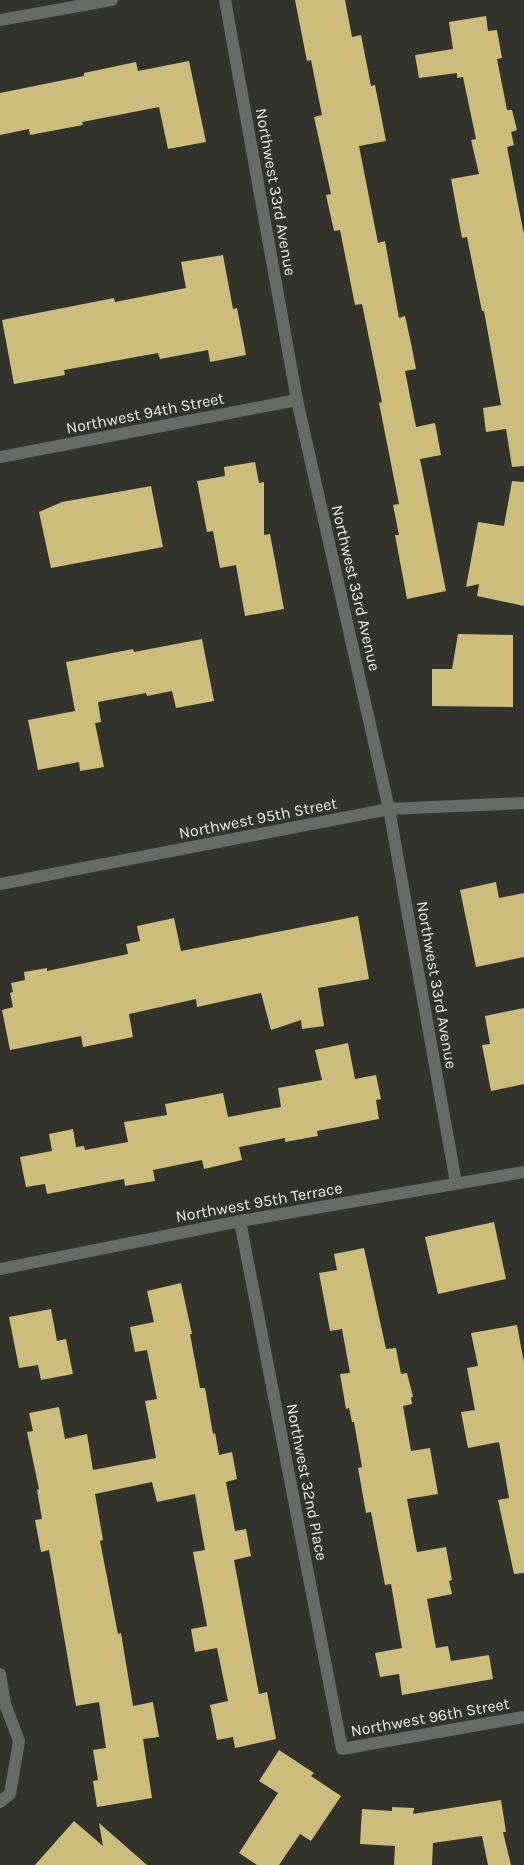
<svg xmlns="http://www.w3.org/2000/svg" width="524" height="1865" font-family="Karla,sans-serif">
  <style>
    .building { fill: #cdbd7d }
    .lines { fill: none; stroke-linecap: round; stroke-linejoin: round }
    .minor { stroke: #676a67; stroke-width: 12 }
    .labels { text-anchor: middle; dominant-baseline: central; stroke-width: 5; stroke-linejoin: round; paint-order: stroke }
    .street-label { font-size: 16px; fill: #eaebe6; stroke: #32342c }
  </style>
  <rect width="100%" height="100%" fill="#32342c"/>
  <g class="building">
    <polygon points="295,0 345,0 352,37 361,35 371,86 375,85 386,141 359,146 378,243 385,241 399,318 405,316 411,343 416,369 405,371 416,427 435,423 441,455 420,459 446,591 407,599 395,535 399,535 393,505 399,504 379,403 382,402 362,304 355,305 340,230 334,231 326,195 331,194 314,117 322,115 311,60 307,61"/>
    <polygon points="486,16 488,31 497,30 502,58 497,59 507,110 512,110 517,130 511,132 514,145 507,147 524,235 524,466 512,467 506,429 486,432 483,408 501,405 484,311 482,311 467,237 462,238 451,179 479,174 471,140 476,139 463,77 457,78 457,73 419,78 415,55 453,49 449,22"/>
    <polygon points="189,61 206,142 168,149 159,107 82,122 83,125 30,135 29,129 0,135 0,93 84,76 84,73 136,62 138,71"/>
    <polygon points="223,255 233,309 237,308 246,355 210,362 208,350 160,359 158,353 64,370 65,375 14,384 2,320 114,298 115,302 186,288 181,262"/>
    <polygon points="255,462 259,483 264,482 264,535 270,534 284,609 245,616 236,565 220,568 213,531 207,532 197,481 225,476 224,467"/>
    <polygon points="512,481 524,482 524,606 477,596 479,584 466,587 478,522 504,526"/>
    <polygon points="151,486 163,547 51,568 39,512 62,502"/>
    <polygon points="458,634 513,635 513,707 432,706 432,669 452,669"/>
    <polygon points="202,639 214,701 176,708 172,691 147,696 146,693 98,702 101,722 95,723 104,767 80,771 79,762 38,770 28,720 75,711 66,662 133,649 134,652"/>
    <polygon points="496,882 499,898 524,893 524,957 476,967 460,890"/>
    <polygon points="358,916 369,979 318,988 324,1026 302,1029 301,1020 271,1030 261,993 197,1007 196,999 129,1014 133,1037 83,1047 81,1036 10,1050 2,1010 13,1007 10,993 13,992 11,983 25,980 24,972 47,968 47,971 128,954 126,944 140,941 137,926 174,918 181,951"/>
    <polygon points="524,1008 524,1084 491,1091 482,1045 490,1044 485,1016"/>
    <polygon points="348,1043 355,1079 376,1075 381,1099 376,1100 379,1119 317,1131 318,1136 285,1142 285,1138 239,1147 242,1160 204,1169 202,1160 153,1170 155,1181 125,1186 124,1179 47,1194 45,1184 26,1187 20,1157 52,1151 49,1134 73,1129 76,1147 84,1146 85,1150 128,1142 124,1122 167,1115 165,1104 223,1093 228,1117 281,1107 278,1088 322,1080 315,1050"/>
    <polygon points="494,1222 506,1279 438,1294 425,1237"/>
    <polygon points="364,1248 386,1349 396,1348 401,1374 407,1373 413,1397 411,1397 412,1404 403,1406 411,1451 430,1448 438,1494 407,1499 417,1552 446,1547 452,1580 449,1581 452,1594 427,1599 436,1648 448,1646 451,1661 489,1655 493,1679 402,1695 399,1674 380,1677 375,1653 402,1648 391,1584 385,1585 371,1512 366,1513 358,1468 362,1467 354,1422 352,1422 349,1408 346,1409 340,1374 350,1373 342,1329 330,1331 319,1273 337,1270 334,1254"/>
    <polygon points="181,1283 192,1334 190,1334 200,1388 205,1388 213,1434 215,1433 219,1455 232,1452 237,1479 226,1482 235,1531 246,1529 251,1556 234,1560 259,1694 267,1692 276,1739 235,1748 233,1737 217,1740 210,1705 228,1701 217,1648 195,1652 191,1629 207,1626 193,1552 205,1550 195,1494 157,1502 152,1482 95,1494 103,1540 100,1541 118,1634 121,1633 133,1706 153,1702 159,1737 143,1739 152,1798 97,1807 93,1781 98,1780 93,1750 106,1748 99,1702 76,1706 49,1550 41,1552 35,1520 42,1519 37,1490 39,1489 27,1432 33,1431 29,1413 59,1407 65,1439 87,1434 93,1470 156,1458 145,1401 157,1399 147,1350 135,1352 130,1327 154,1322 147,1291"/>
    <polygon points="51,1309 57,1341 66,1339 73,1374 41,1380 38,1365 19,1368 9,1317"/>
    <polygon points="517,1325 524,1363 524,1573 514,1574 498,1500 509,1498 499,1442 468,1448 461,1412 475,1410 467,1368 478,1366 471,1333"/>
    <polygon points="279,1750 314,1773 311,1776 341,1796 311,1841 300,1834 279,1865 257,1865 239,1853 278,1793 259,1781"/>
    <polygon points="501,1800 506,1832 503,1832 511,1865 488,1865 482,1836 433,1843 432,1865 394,1865 395,1846 360,1844 362,1809 392,1811 392,1807 414,1808 413,1814"/>
    <polygon points="74,1821 103,1846 99,1823 147,1865 35,1865"/>
  </g>
  <g class="lines">
    <g class="minor">
      <polyline points="225,0 297,400 389,809 456,1183"/>
      <polyline points="0,20 112,0"/>
      <polyline points="0,457 297,400"/>
      <polyline points="0,884 389,809 524,803"/>
      <polyline points="240,1221 342,1749 524,1717"/>
      <polyline points="0,1269 240,1221 524,1172"/>
      <polyline points="0,1674 5,1704 19,1741 10,1794 0,1802"/>
    </g>
  </g>
  <g class="labels">
    <g class="street-label">
      <text transform="translate(276 192) rotate(80)">Northwest 33rd Avenue</text>
      <text transform="translate(145 413) rotate(-11)">Northwest 94th Street</text>
      <text transform="translate(356 588) rotate(77)">Northwest 33rd Avenue</text>
      <text transform="translate(258 818) rotate(-11)">Northwest 95th Street</text>
      <text transform="translate(437 985) rotate(80)">Northwest 33rd Avenue</text>
      <text transform="translate(259 1202) rotate(-10)">Northwest 95th Terrace</text>
      <text transform="translate(307 1482) rotate(79)">Northwest 32nd Place</text>
      <text transform="translate(430 1717) rotate(-10)">Northwest 96th Street</text>
    </g>
  </g>
</svg>
